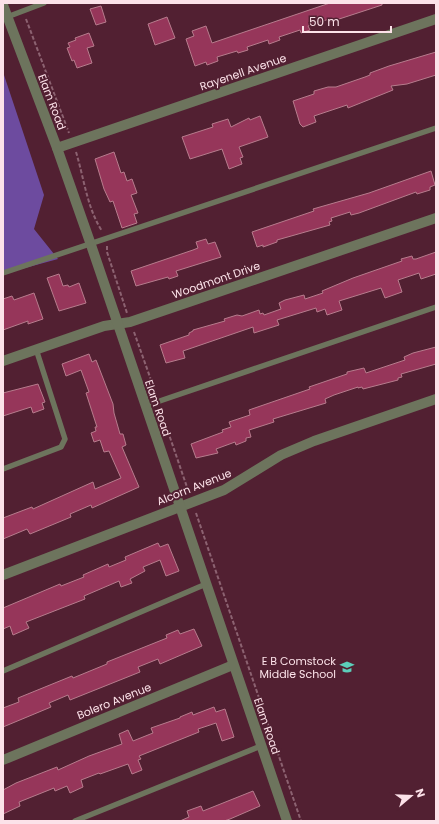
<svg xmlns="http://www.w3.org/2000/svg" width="439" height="824" font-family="Poppins,sans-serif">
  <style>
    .forest { fill: #6d4b9f }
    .building { fill: #96365a; stroke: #b77c8d }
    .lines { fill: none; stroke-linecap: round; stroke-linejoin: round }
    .path { stroke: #8c6271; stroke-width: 2; stroke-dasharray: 4 2; stroke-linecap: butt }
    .service { stroke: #6d745d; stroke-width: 5.5 }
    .minor { stroke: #6d745d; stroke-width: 10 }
    .tertiary { stroke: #6d745d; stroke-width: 10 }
    .labels { text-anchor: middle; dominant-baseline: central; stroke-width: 4; stroke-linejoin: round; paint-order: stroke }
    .street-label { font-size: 11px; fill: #fce2e9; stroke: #522032 }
    .poi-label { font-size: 11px; fill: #fce2e9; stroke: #522032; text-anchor: end }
  </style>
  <rect width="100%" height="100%" fill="#522032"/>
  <polygon class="forest" points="3,72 44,195 34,229 58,259 3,274"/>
  <g class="building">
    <polygon points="330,3 382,3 382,5 330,22 329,19 308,26 310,30 301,33 300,30 279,37 280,40 269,44 268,40 247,47 248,50 238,53 237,51 217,57 218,61 207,65 206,62 195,66 186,39 194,36 192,31 206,26 212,43"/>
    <polygon points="101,6 106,22 96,25 90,9"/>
    <polygon points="167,17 175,38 155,45 148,24"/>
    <polygon points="89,33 94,46 87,48 92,63 77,68 74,60 72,61 67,48 70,47 68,43 76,40 75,38"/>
    <polygon points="436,52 436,75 407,84 391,86 393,90 348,108 347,105 314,116 316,122 303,127 300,124 293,101 314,94 314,91 328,87 336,87 365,77 370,75 370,73 389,66"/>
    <polygon points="260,116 268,137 239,147 243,157 240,158 242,164 229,169 222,149 190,159 182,137 213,127 212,124 228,119 231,127 249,118 250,120"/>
    <polygon points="114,152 121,173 124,172 127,181 132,179 137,193 131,195 138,213 134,214 137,223 122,228 113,201 110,202 104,189 95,159"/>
    <polygon points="431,171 435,185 430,187 430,190 417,194 416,192 359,213 351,215 350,212 331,218 332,221 329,222 330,225 277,240 277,242 263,247 263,245 257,247 252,232 314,211 313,209 369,193"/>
    <polygon points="206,239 208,244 215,242 221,257 176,271 178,276 169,279 168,277 136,286 131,271 193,250 198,248 196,242"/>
    <polygon points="436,252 436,274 421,279 419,273 398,280 402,292 385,298 381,288 339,301 342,310 327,315 325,309 317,312 316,308 277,320 279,325 254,333 253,327 183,351 185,358 166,363 160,345 189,335 189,333 193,331 193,330 225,321 224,319 237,315 242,316 259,310 260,314 263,313 264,315 281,309 279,303 285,300 304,295 305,299 323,293 322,291 353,278 402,261 401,259 412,256 413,259 416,259"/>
    <polygon points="59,274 63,286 68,285 69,287 79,283 86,303 59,311 47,278"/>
    <polygon points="34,293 43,319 28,324 28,321 3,330 3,299 12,296 14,300"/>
    <polygon points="436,347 436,364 401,374 402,377 398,378 398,380 363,389 362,387 358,388 358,387 334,395 325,399 326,403 273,419 274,422 249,430 251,437 246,438 246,441 236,445 235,442 216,449 218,453 196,458 191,444 223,432 222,430 231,427 229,422 250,415 249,410 310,389 309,387 347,374 347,372 364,368 366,373 405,360 404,357 413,353"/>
    <polygon points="89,354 92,362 96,360 113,404 114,413 120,434 123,434 126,445 122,447 139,487 92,508 91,505 70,514 71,517 30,534 27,529 3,539 3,518 32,507 33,509 93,482 95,489 121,478 109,451 104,452 100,440 94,442 91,433 96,431 95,427 97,427 86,393 89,392 81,370 66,376 62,364"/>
    <polygon points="38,384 45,402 42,403 44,409 33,413 31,407 3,416 3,393"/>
    <polygon points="158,543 160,547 168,544 179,571 166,576 160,560 143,567 145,571 130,579 132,583 121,587 119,581 84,596 85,599 26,622 29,628 13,635 10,626 3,629 3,608 60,584 61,586 84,577 83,575 108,564 109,567 126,560 125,557"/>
    <polygon points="194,629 202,646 160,664 158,659 138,667 140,672 70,700 68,695 49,703 51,707 3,727 3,708 19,702 18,698 72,676 73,678 107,664 107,662 167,638 166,635 178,630 180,634"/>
    <polygon points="214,707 216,712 225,709 234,737 222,741 216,723 198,729 199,732 139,756 141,759 138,760 142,770 132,774 128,764 100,774 99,773 81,780 83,787 70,793 67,786 55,791 54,788 19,802 20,806 3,814 3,790 16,783 57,767 58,770 89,756 122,744 119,734 128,730 133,741 153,733 151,728 180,718 180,717 192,712 193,715"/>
    <polygon points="253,791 260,806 230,819 224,821 180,821 189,817 187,811 201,806 203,811"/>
  </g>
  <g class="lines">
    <g class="path">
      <polyline points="26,19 69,133"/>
      <path d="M76,152C84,178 87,208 102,231"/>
      <polyline points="107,246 107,252 127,313"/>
      <polyline points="134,332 156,394"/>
      <polyline points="162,408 162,414 189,493"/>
      <polyline points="196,513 301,821"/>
    </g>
    <g class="service">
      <polyline points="7,17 44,3"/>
      <polyline points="3,273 436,128"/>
      <polyline points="145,406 436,307"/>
      <polyline points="3,469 61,447 65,439 36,349"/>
      <polyline points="3,671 206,584"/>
      <polyline points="75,821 261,746"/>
    </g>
    <g class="minor">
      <polyline points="57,148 436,19"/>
      <polyline points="3,361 104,326 130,322 436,218"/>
      <polyline points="3,575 224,490 281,455 314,441 436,399"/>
      <polyline points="3,760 233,665"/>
    </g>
    <polyline class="tertiary" points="3,5 57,148 90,242 287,821"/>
  </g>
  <defs>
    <symbol id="school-bare" viewBox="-9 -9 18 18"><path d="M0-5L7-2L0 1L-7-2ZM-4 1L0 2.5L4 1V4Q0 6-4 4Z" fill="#5cceba" stroke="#522032" stroke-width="2.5" paint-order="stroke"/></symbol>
  </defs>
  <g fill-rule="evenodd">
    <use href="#school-bare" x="337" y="657" width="20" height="20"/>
  </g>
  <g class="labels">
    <g class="street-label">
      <text transform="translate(243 72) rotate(-19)">Rayenell Avenue</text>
      <text transform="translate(52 102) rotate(69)">Elam Road</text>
      <text transform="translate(216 280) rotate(-19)">Woodmont Drive</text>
      <text transform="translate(158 408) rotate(71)">Elam Road</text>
      <text transform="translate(194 487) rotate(-22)">Alcorn Avenue</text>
      <text transform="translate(114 701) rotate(-22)">Bolero Avenue</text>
      <text transform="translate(267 726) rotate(71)">Elam Road</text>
    </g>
    <g class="poi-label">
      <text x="336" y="661">E B Comstock<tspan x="336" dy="13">Middle School</tspan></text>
    </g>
  </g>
  <rect width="439" height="824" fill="none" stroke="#fce2e9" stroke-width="8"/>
  <g transform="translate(411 796) rotate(71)" stroke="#522032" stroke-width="3" paint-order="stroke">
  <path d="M0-3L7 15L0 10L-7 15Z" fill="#fce2e9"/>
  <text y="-6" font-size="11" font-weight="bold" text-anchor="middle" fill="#fce2e9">N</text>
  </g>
  <path d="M303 26v6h88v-6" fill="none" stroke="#fce2e9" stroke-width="2"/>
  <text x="309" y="26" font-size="12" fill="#fce2e9" stroke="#522032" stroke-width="3" paint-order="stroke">50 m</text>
</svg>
